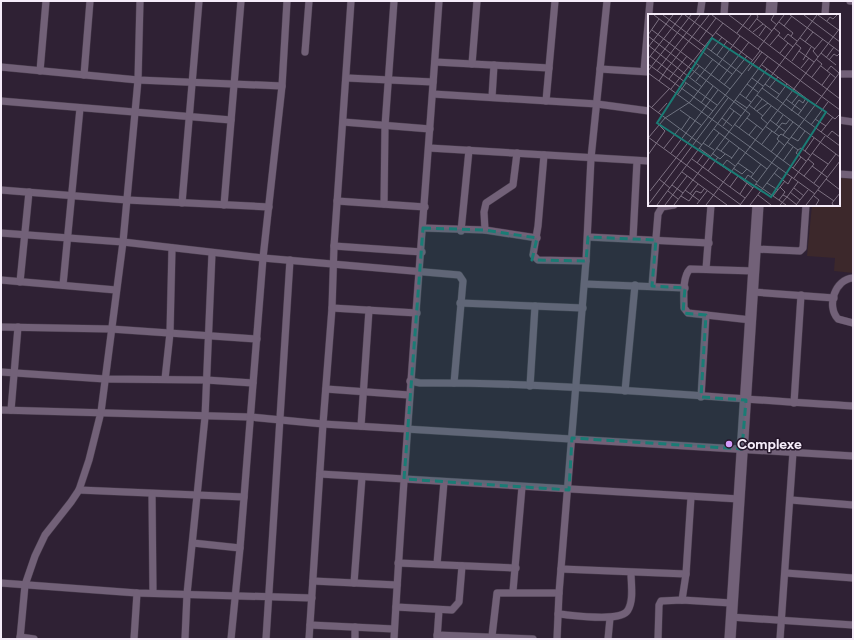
<svg xmlns="http://www.w3.org/2000/svg" width="854" height="640" font-family="Figtree,sans-serif">
  <style>
    .education { fill: #3c282b }
    .lines { fill: none; stroke-linecap: round; stroke-linejoin: round }
    .street-casing { stroke: #483c4c; stroke-width: 8 }
    .secondary-casing { stroke: #483c4c; stroke-width: 12 }
    .street { stroke: #726178; stroke-width: 7 }
    .secondary { stroke: #726178; stroke-width: 11 }
    .marked { fill: #1a7c75; fill-opacity: 0.2; stroke: #1a7c75; stroke-width: 3; stroke-dasharray: 8 5; stroke-linejoin: round }
    .poi-dot { fill: #d49cfc; stroke: #25172a; stroke-width: 1.5 }
    .labels { text-anchor: middle; dominant-baseline: central; stroke-width: 3; stroke-linejoin: round; paint-order: stroke }
    .poi-label { font-size: 14px; font-weight: bold; fill: #f5ecf9; stroke: #25172a; text-anchor: start }
    .inset-road { fill: none; stroke: #7e7283; stroke-width: 1 }
    .view { fill: #1a7c75; fill-opacity: 0.15; stroke: #1a7c75; stroke-width: 2 }
    .inset-edge { fill: none; stroke: #f5ecf9; stroke-width: 2 }
  </style>
  <rect width="100%" height="100%" fill="#2f2134"/>
  <polygon class="education" points="839,177 853,178 853,273 834,271 835,258 807,256 812,205 839,205"/>
  <g class="lines">
    <defs>
      <g id="street">
        <polyline points="850,1 853,1"/>
        <polyline points="700,15 702,1"/>
        <polyline points="724,15 725,1"/>
        <polyline points="825,15 826,1"/>
        <polyline points="305,52 309,1"/>
        <polyline points="435,62 549,68"/>
        <polyline points="472,64 477,1"/>
        <polyline points="1,67 138,80 282,86"/>
        <polyline points="600,69 649,72"/>
        <polyline points="40,71 46,1"/>
        <polyline points="644,71 650,1"/>
        <polyline points="839,74 853,74"/>
        <polyline points="84,75 90,1"/>
        <polyline points="347,78 433,82"/>
        <polyline points="433,94 597,104 649,111"/>
        <polyline points="492,97 494,65"/>
        <polyline points="1,101 231,120"/>
        <polyline points="546,101 555,1"/>
        <polyline points="839,120 853,122"/>
        <polyline points="343,122 430,129"/>
        <polyline points="429,148 649,161"/>
        <polyline points="544,155 538,226 533,255 538,260 586,261"/>
        <polyline points="839,174 853,175"/>
        <polyline points="1,190 127,200 269,207"/>
        <polyline points="337,201 425,207"/>
        <polyline points="182,203 199,1"/>
        <polyline points="384,204 385,126 394,1"/>
        <polyline points="224,205 241,1"/>
        <polyline points="423,228 485,230 537,238"/>
        <polyline points="485,230 484,212 486,203 513,185 517,153"/>
        <polyline points="461,231 469,150"/>
        <polyline points="1,233 123,242 263,258 459,275 463,281 454,383"/>
        <polyline points="588,237 709,243"/>
        <polyline points="633,239 637,161"/>
        <polyline points="334,246 422,252"/>
        <polyline points="755,249 800,251 803,248 806,205"/>
        <polyline points="706,269 711,205"/>
        <path d="M853,278C835,279 826,306 838,319L853,323"/>
        <polyline points="1,280 116,290"/>
        <polyline points="20,282 29,192"/>
        <polyline points="585,284 685,288"/>
        <polyline points="63,285 80,108"/>
        <polyline points="652,286 658,214 662,207 674,205"/>
        <polyline points="753,292 834,298"/>
        <polyline points="460,303 583,308"/>
        <polyline points="332,308 417,313"/>
        <path d="M751,320L688,313L684,308C684,297 682,277 690,269L754,271"/>
        <polyline points="1,327 111,329 257,339"/>
        <polyline points="1,372 105,379 206,380 253,383"/>
        <polyline points="165,379 170,333 172,248"/>
        <path d="M410,381L420,383C564,382 709,398 853,406"/>
        <polyline points="530,386 535,306"/>
        <polyline points="326,389 409,395"/>
        <polyline points="625,391 635,285"/>
        <polyline points="701,397 706,315"/>
        <polyline points="794,403 801,295"/>
        <polyline points="1,410 250,417 323,424 853,456"/>
        <polyline points="11,410 18,327"/>
        <polyline points="361,426 369,310"/>
        <polyline points="320,474 739,499"/>
        <polyline points="79,490 244,497"/>
        <polyline points="152,494 153,593"/>
        <polyline points="791,500 853,505"/>
        <polyline points="193,543 240,548"/>
        <polyline points="398,563 516,568"/>
        <polyline points="437,564 444,482"/>
        <polyline points="561,569 686,574"/>
        <polyline points="786,573 853,578"/>
        <polyline points="313,581 397,585"/>
        <polyline points="1,583 137,593 312,598"/>
        <polyline points="354,583 362,477"/>
        <polyline points="513,591 522,487"/>
        <polyline points="682,600 686,574 691,497"/>
        <polyline points="396,607 452,610 459,602 462,566"/>
        <path d="M558,614C572,615 621,623 628,610C634,600 631,584 631,573"/>
        <polyline points="730,617 853,625"/>
        <polyline points="310,625 394,629"/>
        <polyline points="437,635 533,639"/>
        <polyline points="492,636 497,593 559,593"/>
        <polyline points="20,637 34,639"/>
        <polyline points="20,639 25,585 35,556 45,535 71,502 79,490 89,460 101,412 123,242 138,80 140,1"/>
        <polyline points="134,639 137,593"/>
        <polyline points="185,639 187,594 205,417 212,253"/>
        <polyline points="231,639 240,548 263,258 282,86 287,1"/>
        <polyline points="266,639 290,260"/>
        <polyline points="309,639 323,424 332,308 334,246 351,1"/>
        <polyline points="355,639 355,627"/>
        <path d="M394,639C406,426 424,214 439,1"/>
        <polyline points="437,639 439,610"/>
        <polyline points="557,639 559,593 586,261 591,158 607,1"/>
        <polyline points="608,639 610,618"/>
        <polyline points="658,639 659,605 661,601 682,600 731,603"/>
        <polyline points="780,639 793,452"/>
      </g>
      <g id="secondary">
        <polyline points="771,15 772,1"/>
        <polyline points="730,639 758,205"/>
      </g>
    </defs>
    <use href="#street" class="street-casing"/>
    <use href="#secondary" class="secondary-casing"/>
    <use href="#street" class="street"/>
    <use href="#secondary" class="secondary"/>
  </g>
  <path class="marked" d="M423,228L485,230L537,238L532,260L586,261L588,237L656,240L652,286L685,288L683,313L706,315L701,397L746,400L742,449L572,438L569,490L404,479Z"/>
  <circle class="poi-dot" cx="729" cy="444" r="4"/>
  <g class="labels">
    <g class="poi-label">
      <text x="737" y="444">Complexe</text>
    </g>
  </g>
  <g transform="translate(648 14)">
    <rect width="192" height="192" fill="#2f2134"/>
    <path class="inset-road" d="M6,1L84,60M15,1L94,60M37,1L65,22M64,1L192,96M81,1L192,85M126,1L123,6L129,11M142,1L192,38M156,1L192,28M170,1L192,17M109,5L124,17M179,7L182,3L185,5L189,1M131,8L145,19L143,22M136,12L144,2M101,15L110,3L109,1M4,16L82,75M67,18L104,46M105,18L115,10M89,19L103,1M0,21L11,5M130,21L145,33M0,22L102,100L91,114M111,22L118,12M152,24L167,35M136,25L140,20L149,27M51,27L68,4M157,28L165,18M0,31L54,73M122,31L132,19L126,14M1,32L25,1M110,35L136,1M63,37L74,23M151,37L166,48M132,39L140,29M173,39L188,51M69,41L79,27M2,42L19,55L61,1M170,43L165,37L175,25M178,44L186,33M0,45L34,1M155,46L163,33M181,46L186,40L189,42L192,39M144,47L153,34L147,29M0,50L65,97M114,51L167,91M173,52L188,64M153,54L161,44M0,57L43,1M9,57L52,1M100,57L114,38M179,57L183,52L191,59M0,59L167,180M42,63L51,52M164,63L174,50L168,45M104,64L115,72M21,65L39,42M11,67L19,55L69,91M48,67L65,45M71,67L101,28M99,70L110,78M117,70L131,80M76,71L99,42M174,71L182,60M122,73L130,63M114,74L192,132M23,75L75,9M30,80L38,69M92,80L103,88M109,81L192,143M98,84L119,55M128,85L139,70M138,85L154,97M87,86L99,94M53,89L65,72M144,89L152,79M0,91L54,131M101,91L115,102M3,94L22,74M82,94L93,102M106,95L114,85M174,95L187,105L192,100M32,96L53,111M109,97L120,89M143,97L151,86L155,89L158,84M10,99L19,89M150,101L161,86M74,104L84,112M99,104L115,116M167,105L178,112M122,106L138,118M86,110L172,174M120,110L113,104L123,92M128,111L135,101M163,111L180,88M75,112L86,97M117,112L131,122M66,115L119,155M33,116L42,103M173,118L185,103M126,119L134,109L138,110L142,105M101,121L109,111M135,121L145,108M0,123L93,191M1,123L17,104L42,88L92,22M143,123L150,127L157,117M179,123L184,117L192,123M139,128L150,136M55,129L66,136M114,130L124,117M61,132L71,119M137,132L129,125L131,122L133,120L141,125M16,134L31,115M51,134L62,142M68,134L84,144M73,137L81,127M157,137L166,124M123,138L131,127M23,139L70,76M64,139L72,145L77,140M164,139L180,150M0,141L17,117L11,111M44,145L97,184M83,145L91,134M67,147L83,158M135,147L145,133M158,147L148,139L150,136L153,134L162,141M49,149L57,138M90,149L106,160M75,151L79,146L87,152M164,152L179,163M85,154L94,160L99,155M145,154L153,143M60,157L70,143M34,158L79,191M126,159L140,170L144,163M90,162L105,174M156,162L166,150L160,145M103,163L113,150M146,164L177,122M11,165L22,174M178,165L192,176M96,167L100,161L109,168M119,169L130,176M166,169L188,140M108,170L138,191M24,171L35,179M82,173L90,162M146,174L156,182M37,176L52,187M170,176L186,187M2,177L112,37M20,177L30,185M142,178L152,186M42,180L50,170M92,180L99,169M110,181L123,191M33,182L41,187L48,177L53,179L56,175M125,182L137,167M166,182L171,186L168,191M131,186L137,178L132,173M49,190L59,177M0,191L80,84M9,191L120,42M17,191L39,162M26,191L169,1M58,191L192,14M92,191L192,58M102,191L131,153M132,191L139,183L135,181M148,191L160,176M149,191L139,183L150,168M158,191L192,147M185,191L184,189L192,179"/>
    <path class="view" d="M64,24L178,98L123,183L9,109Z"/>
    <rect width="192" height="192" class="inset-edge"/>
  </g>
  <rect width="854" height="640" fill="none" stroke="#f5ecf9" stroke-width="4"/>
</svg>
